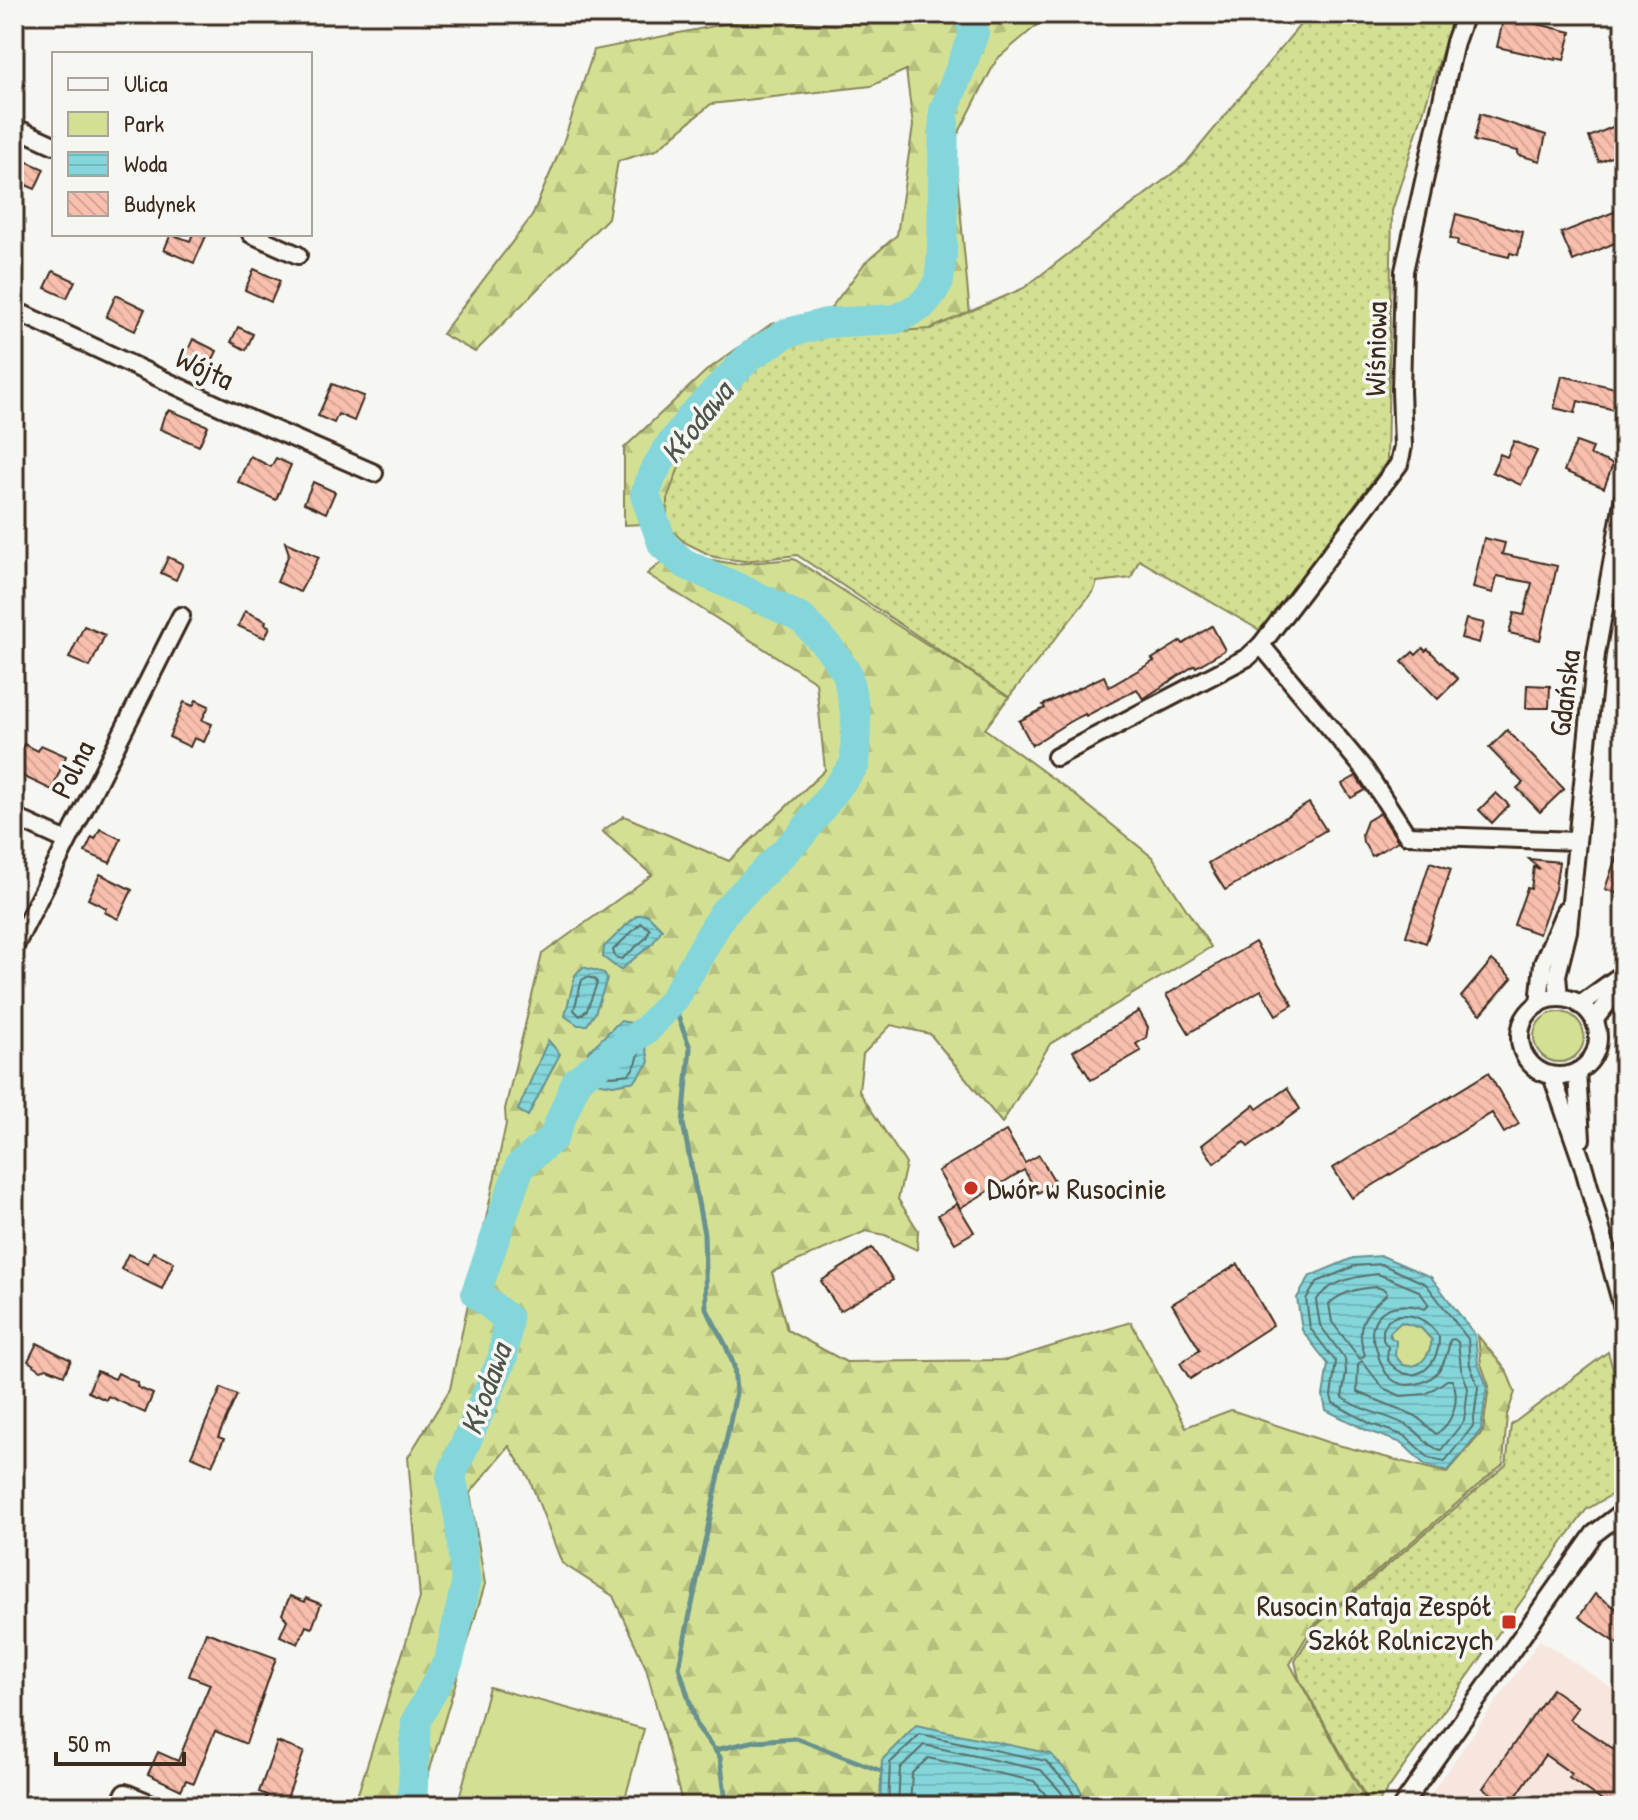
<svg xmlns="http://www.w3.org/2000/svg" width="1638" height="1820" font-family="'Patrick Hand',sans-serif">
  <style>
    .built { fill: #f7e6de }
    .green { fill: #d3e093; stroke: #878558; stroke-width: 2 }
    .forest { fill: url(#forest-firs); stroke: #878558; stroke-width: 2 }
    .garden { fill: url(#garden-dots); stroke: #878558; stroke-width: 2 }
    .water { fill: url(#water-rules); stroke: #67918f; stroke-width: 2; fill-rule: evenodd }
    .lines { fill: none; stroke-linecap: round; stroke-linejoin: round }
    .shore { stroke: #586f6a; stroke-width: 2 }
    .stream { stroke: #67918f; stroke-width: 5 }
    .river { stroke: #84d6db; stroke-width: 30 }
    .building { fill: url(#building-back-hatch); stroke: #3b2a1e; stroke-width: 2 }
    .minor-casing { stroke: #3b2a1e; stroke-width: 22 }
    .minor { stroke: #f6f6f2; stroke-width: 16 }
    .poi-dot { fill: #c8321e; stroke: #f6f6f2; stroke-width: 3 }
    .labels { text-anchor: middle; dominant-baseline: central; stroke-width: 7; stroke-linejoin: round; paint-order: stroke }
    .street-label { font-size: 30px; fill: #3b2a1e; stroke: #f6f6f2 }
    .poi-label { font-size: 30px; fill: #3b2a1e; stroke: #f6f6f2; text-anchor: start }
    .water-label { font-size: 32px; font-style: italic; fill: #4d554d; stroke: #f6f6f2 }
  </style>
  <defs>
    <pattern id="forest-firs" width="22" height="20" patternUnits="userSpaceOnUse" patternTransform="scale(2)"><rect width="22" height="20" fill="#d3e093"/><path d="M5 1l3.5 6h-7zM16 11l3.5 6h-7z" fill="#b6c07e"/></pattern>
    <pattern id="garden-dots" width="8" height="8" patternUnits="userSpaceOnUse" patternTransform="scale(2)"><rect width="8" height="8" fill="#d3e093"/><path d="M2 2h.1M6 6h.1" fill="none" stroke="#b6c07e" stroke-width="1.8" stroke-linecap="round"/></pattern>
    <pattern id="water-rules" width="6" height="5" patternUnits="userSpaceOnUse" patternTransform="scale(2)"><rect width="6" height="5" fill="#84d6db"/><path d="M0 2.5h6" fill="none" stroke="#73b8bc"/></pattern>
    <pattern id="building-back-hatch" width="6" height="6" patternUnits="userSpaceOnUse" patternTransform="scale(2)"><rect width="6" height="6" fill="#f8bfae"/><path d="M-1 5l2 2M0 0l6 6M5-1l2 2" fill="none" stroke="#d6a495"/></pattern>
  </defs>
  <rect width="100%" height="100%" fill="#f6f6f2"/>
  <filter id="ink" filterUnits="userSpaceOnUse"><feTurbulence type="fractalNoise" baseFrequency=".0125" numOctaves="2"/><feDisplacementMap in="SourceGraphic" scale="16" xChannelSelector="R" yChannelSelector="G"/><feConvolveMatrix kernelMatrix="1 2 1 2 8 2 1 2 1" color-interpolation-filters="sRGB"/></filter>
  <g filter="url(#ink)">
    <polygon class="built" points="1540,1640 1624,1696 1624,1806 1422,1806"/>
    <g class="green">
      <circle cx="1559" cy="1037" r="25"/>
      <path d="M1401,1322L1421,1328L1432,1340C1430,1356 1420,1370 1403,1365L1395,1356L1390,1332Z"/>
      <polygon points="489,1687 644,1729 623,1806 457,1806"/>
    </g>
    <g class="forest">
      <polygon points="885,14 1050,14 997,59 954,142 972,337 764,384 664,523 624,525 624,448 706,371 771,324 827,313 865,263 897,235 913,126 906,70 871,86 711,104 656,150 618,161 608,218 475,352 442,334 532,216 563,143 594,50 754,18 838,25"/>
      <polygon points="681,546 706,559 735,564 794,559 1009,697 985,729 1070,791 1152,857 1211,947 1050,1044 1002,1123 930,1034 891,1025 863,1054 859,1091 906,1164 898,1199 918,1230 917,1250 885,1235 866,1231 772,1272 787,1330 846,1362 1007,1360 1131,1322 1186,1427 1231,1410 1330,1443 1447,1473 1483,1431 1489,1386 1481,1364 1478,1336 1506,1370 1515,1392 1507,1415 1503,1464 1313,1626 1290,1664 1369,1806 1089,1806 1076,1782 882,1760 880,1806 683,1806 646,1668 613,1596 562,1563 529,1478 509,1446 470,1493 485,1584 419,1806 354,1806 420,1598 408,1457 450,1389 506,1124 505,1109 542,954 652,875 602,831 624,816 729,861 825,770 816,682 647,574"/>
    </g>
    <g class="garden">
      <polygon points="1309,14 1454,14 1392,211 1387,461 1261,631 1139,560 1131,578 1097,582 1094,590 1009,697 797,555 744,561 714,557 684,542 667,526 667,499 684,454 755,357 796,332 841,326 882,332 930,329 1024,288 1186,163"/>
      <polygon points="1608,1352 1624,1408 1624,1487 1586,1510 1376,1806 1371,1806 1299,1679 1295,1661 1317,1625 1506,1465 1511,1425"/>
    </g>
    <g class="water">
      <polygon points="647,914 662,929 653,943 620,970 603,957 604,947 637,915"/>
      <polygon points="583,967 604,973 607,979 595,1013 587,1025 578,1025 565,1016 575,975"/>
      <path d="M620,1021L631,1023C642,1035 647,1046 649,1062L635,1081L613,1085L589,1081L588,1052Z"/>
      <polygon points="548,1040 560,1054 528,1116 518,1110"/>
      <path d="M1382,1256L1431,1277L1475,1335L1478,1364L1487,1386L1481,1430L1448,1471L1425,1465L1402,1443L1368,1431L1326,1410L1323,1396L1328,1364L1302,1330L1297,1298L1310,1276L1353,1258ZM1401,1322L1421,1328L1432,1340C1430,1356 1420,1370 1403,1365L1395,1356L1396,1341L1390,1337V1332Z"/>
      <polygon points="916,1725 1051,1754 1076,1782 1089,1806 880,1806 882,1760"/>
    </g>
    <g class="lines">
      <g class="shore">
        <polygon points="641,923 650,929 646,938 622,959 615,957 613,950"/>
        <polygon points="587,977 595,979 597,983 587,1010 580,1016 574,1010 582,980"/>
        <path d="M621,1031H627C641,1046 643,1058 629,1074L613,1076L597,1075L595,1071L597,1055Z"/>
        <polygon points="1381,1264 1426,1284 1468,1339 1470,1365 1478,1387 1473,1426 1445,1461 1429,1458 1405,1436 1371,1424 1333,1403 1331,1396 1336,1362 1310,1328 1306,1299 1317,1282 1355,1266"/>
        <path d="M1378,1274L1419,1291L1429,1305L1425,1309C1404,1302 1374,1304 1372,1333C1372,1340 1376,1344 1377,1351C1382,1372 1393,1391 1420,1383C1440,1378 1447,1359 1450,1340L1454,1339L1458,1342L1461,1368L1468,1388L1464,1421L1441,1450C1428,1448 1422,1434 1411,1428C1390,1414 1362,1413 1342,1397L1346,1373L1345,1359L1320,1325L1316,1301C1328,1281 1357,1276 1378,1274Z"/>
        <path d="M1377,1287L1385,1290L1387,1294C1365,1313 1354,1324 1365,1355L1360,1359L1332,1322L1329,1304C1341,1292 1360,1288 1377,1287Z"/>
        <path d="M1399,1315C1417,1314 1430,1322 1439,1337C1440,1370 1408,1390 1387,1359L1388,1347L1383,1340V1330L1388,1320Z"/>
        <path d="M1362,1361L1383,1388L1401,1396L1426,1394L1447,1380H1452C1461,1398 1453,1424 1436,1434L1416,1416L1357,1392L1358,1364Z"/>
        <polyline points="888,1806 890,1763 920,1734 1046,1761 1069,1786 1080,1806"/>
        <polyline points="898,1806 900,1768 924,1745 1041,1770 1061,1792 1069,1806"/>
        <polyline points="910,1806 912,1773 928,1758 1034,1781 1055,1806"/>
      </g>
      <g class="stream">
        <polyline points="674,999 674,1006 690,1048 683,1123 704,1234 706,1308 726,1346 734,1366 736,1393 679,1667 697,1726 720,1757 726,1802 724,1806"/>
        <polyline points="715,1750 755,1741 796,1738 881,1771"/>
      </g>
      <polyline class="river" points="412,1806 416,1721 449,1660 466,1584 459,1516 451,1476 503,1357 508,1319 476,1293 520,1166 553,1138 577,1080 648,1028 674,999 723,913 801,835 855,764 856,716 847,673 830,649 802,619 769,602 685,564 663,545 645,495 652,475 666,451 692,416 750,356 787,333 826,323 896,319 921,306 932,293 939,281 942,254 944,111 974,33 968,14"/>
    </g>
    <g class="building">
      <polygon points="1504,16 1571,32 1564,60 1556,58 1556,60 1497,47"/>
      <polygon points="1480,114 1546,135 1540,161 1518,155 1518,151 1474,141"/>
      <polygon points="1624,122 1624,152 1599,162 1589,137"/>
      <polygon points="14,156 44,169 35,189 14,180"/>
      <polygon points="1624,208 1624,239 1573,261 1561,233"/>
      <polygon points="1456,214 1523,232 1518,255 1510,253 1509,257 1457,245 1458,240 1450,239"/>
      <polygon points="171,234 190,241 193,234 207,234 194,263 164,250"/>
      <polygon points="254,269 280,281 271,302 245,290"/>
      <polygon points="53,271 75,281 67,298 45,288"/>
      <polygon points="116,295 145,309 135,331 106,317"/>
      <polygon points="238,327 253,334 246,350 231,342"/>
      <polygon points="193,339 217,351 208,370 184,359"/>
      <polygon points="1562,376 1620,389 1615,410 1578,401 1575,413 1554,408"/>
      <polygon points="332,384 364,396 354,421 338,414 334,423 318,416"/>
      <polygon points="169,410 208,426 199,446 160,429 164,416"/>
      <polygon points="1514,441 1537,451 1521,485 1492,472 1500,454 1507,457"/>
      <polygon points="1576,442 1593,448 1590,455 1613,464 1604,488 1564,471"/>
      <polygon points="250,456 271,467 276,458 291,465 276,500 238,482"/>
      <polygon points="313,482 335,492 326,513 304,503"/>
      <polygon points="1484,538 1505,543 1502,554 1557,566 1540,640 1509,633 1514,613 1524,615 1532,583 1497,576 1493,593 1473,588"/>
      <polygon points="285,542 319,557 300,592 277,582 289,554"/>
      <polygon points="168,557 183,564 176,580 161,573"/>
      <polygon points="245,611 266,621 265,624 270,627 265,638 238,626"/>
      <polygon points="1466,619 1484,623 1479,643 1461,638"/>
      <polygon points="84,626 105,635 90,667 69,658"/>
      <polygon points="1212,626 1225,650 1196,667 1195,665 1143,699 1137,689 1086,716 1085,714 1069,722 1032,745 1019,721 1045,708 1043,705 1104,676 1109,687 1154,661 1152,659 1181,641 1183,644"/>
      <polygon points="1423,648 1425,651 1428,649 1458,679 1438,699 1402,662 1413,652 1416,655"/>
      <polygon points="1527,685 1550,686 1549,708 1526,708"/>
      <polygon points="196,700 209,706 202,720 212,724 204,742 194,738 190,747 169,737 184,702 193,706"/>
      <polygon points="1507,730 1564,789 1540,812 1517,788 1523,783 1489,748"/>
      <polygon points="24,744 38,751 41,745 66,756 52,790 14,772 14,765"/>
      <polygon points="1356,776 1365,790 1351,798 1342,784"/>
      <polygon points="1496,793 1509,805 1492,823 1479,810"/>
      <polygon points="1309,803 1326,830 1225,890 1208,863"/>
      <polygon points="1380,813 1398,841 1372,856 1363,842 1362,834 1367,821"/>
      <polygon points="100,829 121,839 110,863 85,852 92,837 95,839"/>
      <polygon points="1622,840 1624,841 1624,896 1605,889"/>
      <polygon points="1529,859 1559,862 1555,889 1539,934 1514,925 1527,888 1531,889 1534,867 1540,869"/>
      <polygon points="1430,862 1451,869 1426,943 1406,936"/>
      <polygon points="100,874 132,890 118,919 104,912 106,908 88,899"/>
      <polygon points="1255,942 1293,1005 1276,1015 1261,990 1189,1033 1166,995"/>
      <polygon points="1492,960 1512,978 1481,1014 1461,997"/>
      <polygon points="1139,1011 1148,1027 1146,1038 1136,1044 1141,1051 1091,1080 1073,1051"/>
      <polygon points="1488,1073 1519,1124 1504,1133 1492,1113 1352,1198 1333,1168"/>
      <polygon points="1287,1088 1300,1109 1248,1147 1244,1142 1214,1163 1202,1145 1254,1105 1257,1109"/>
      <polygon points="1006,1131 1025,1163 1039,1155 1055,1182 1038,1193 1024,1170 960,1208 938,1171"/>
      <polygon points="957,1204 974,1232 955,1243 938,1215"/>
      <polygon points="872,1248 893,1280 840,1311 821,1281"/>
      <polygon points="153,1252 174,1262 162,1289 121,1269 128,1254 148,1263"/>
      <polygon points="1238,1264 1273,1325 1190,1379 1180,1363 1200,1350 1172,1304"/>
      <polygon points="37,1343 71,1360 64,1375 47,1368 41,1370 28,1361"/>
      <polygon points="97,1371 115,1379 118,1373 138,1383 137,1387 153,1394 145,1413 108,1396 106,1400 88,1392"/>
      <polygon points="221,1388 237,1395 218,1437 224,1439 212,1465 191,1456"/>
      <polygon points="1595,1594 1624,1614 1624,1648 1579,1617"/>
      <polygon points="290,1596 305,1602 306,1598 321,1604 312,1628 306,1626 298,1644 280,1636 287,1620 282,1614"/>
      <polygon points="206,1632 276,1658 246,1744 215,1731 194,1783 186,1780 181,1790 148,1774 158,1752 178,1761 210,1684 189,1676"/>
      <polygon points="1552,1689 1578,1707 1569,1719 1624,1756 1624,1792 1615,1806 1610,1806 1569,1778 1572,1774 1545,1755 1509,1806 1483,1788"/>
      <polygon points="277,1742 304,1752 284,1806 265,1800 267,1795 259,1792"/>
    </g>
    <g class="lines">
      <defs>
        <g id="minor">
          <polyline points="14,127 54,145"/>
          <polyline points="251,234 298,255"/>
          <polyline points="14,310 224,408 374,473"/>
          <polyline points="1261,645 1365,770 1407,835 1576,841"/>
          <polyline points="1056,757 1248,657 1261,645 1399,464 1403,446 1401,390 1404,271 1455,42 1465,14"/>
          <polyline points="14,817 67,841"/>
          <polyline points="14,948 181,616"/>
          <polyline points="1559,998 1557,975 1568,931 1596,654 1624,496"/>
          <circle cx="1559" cy="1037" r="39"/>
          <polyline points="1539,1004 1543,963 1565,911"/>
          <polyline points="1580,1005 1624,973"/>
          <polyline points="1594,1020 1624,983"/>
          <polyline points="1577,1072 1581,1139"/>
          <polyline points="1552,1076 1583,1165 1624,1312"/>
          <polyline points="119,1806 125,1793 157,1806"/>
          <polyline points="1402,1806 1594,1534 1624,1511"/>
        </g>
      </defs>
      <use href="#minor" class="minor-casing"/>
      <use href="#minor" class="minor"/>
    </g>
  </g>
  <g class="poi-dot">
    <circle cx="971" cy="1188" r="8"/>
    <rect x="1501" y="1614" width="16" height="16" rx="4"/>
  </g>
  <g class="labels">
    <g class="street-label">
      <text transform="translate(1375 349) rotate(-89)">Wiśniowa</text>
      <text transform="translate(205 368) rotate(25)">Wójta</text>
      <text transform="translate(1564 693) rotate(-83)">Gdańska</text>
      <text transform="translate(72 769) rotate(-63)">Polna</text>
    </g>
    <g class="poi-label">
      <text x="987" y="1188">Dwór w Rusocinie</text>
      <text x="1493" y="1605" text-anchor="end">Rusocin Rataja Zespół<tspan x="1493" dy="34">Szkół Rolniczych</tspan></text>
    </g>
    <g class="water-label">
      <text transform="translate(696 422) rotate(-51)">Kłodawa</text>
      <text transform="translate(485 1389) rotate(-70)">Kłodawa</text>
    </g>
  </g>
  <rect width="1638" height="1820" fill="none" stroke="#f6f6f2" stroke-width="48"/>
  <rect x="24" y="24" width="1590" height="1772" fill="none" stroke="#3b2a1e" stroke-width="3" filter="url(#ink)"/>
  <rect x="52" y="52" width="260" height="184" fill="#f6f6f2" stroke="#aba49d" stroke-width="2"/>
  <rect x="68" y="78" width="40" height="12" fill="#f6f6f2" stroke="#aba49d" stroke-width="2"/>
  <text x="124" y="92" font-size="24" fill="#3b2a1e">Ulica</text>
  <rect x="68" y="112" width="40" height="24" fill="#d3e093" stroke="#aba49d" stroke-width="2"/>
  <text x="124" y="132" font-size="24" fill="#3b2a1e">Park</text>
  <rect x="68" y="152" width="40" height="24" fill="url(#water-rules)" stroke="#aba49d" stroke-width="2"/>
  <text x="124" y="172" font-size="24" fill="#3b2a1e">Woda</text>
  <rect x="68" y="192" width="40" height="24" fill="url(#building-back-hatch)" stroke="#aba49d" stroke-width="2"/>
  <text x="124" y="212" font-size="24" fill="#3b2a1e">Budynek</text>
  <path d="M56 1752v12h128v-12" fill="none" stroke="#3b2a1e" stroke-width="4"/>
  <text x="68" y="1752" font-size="24" fill="#3b2a1e" stroke="#f6f6f2" stroke-width="6" paint-order="stroke">50 m</text>
</svg>
